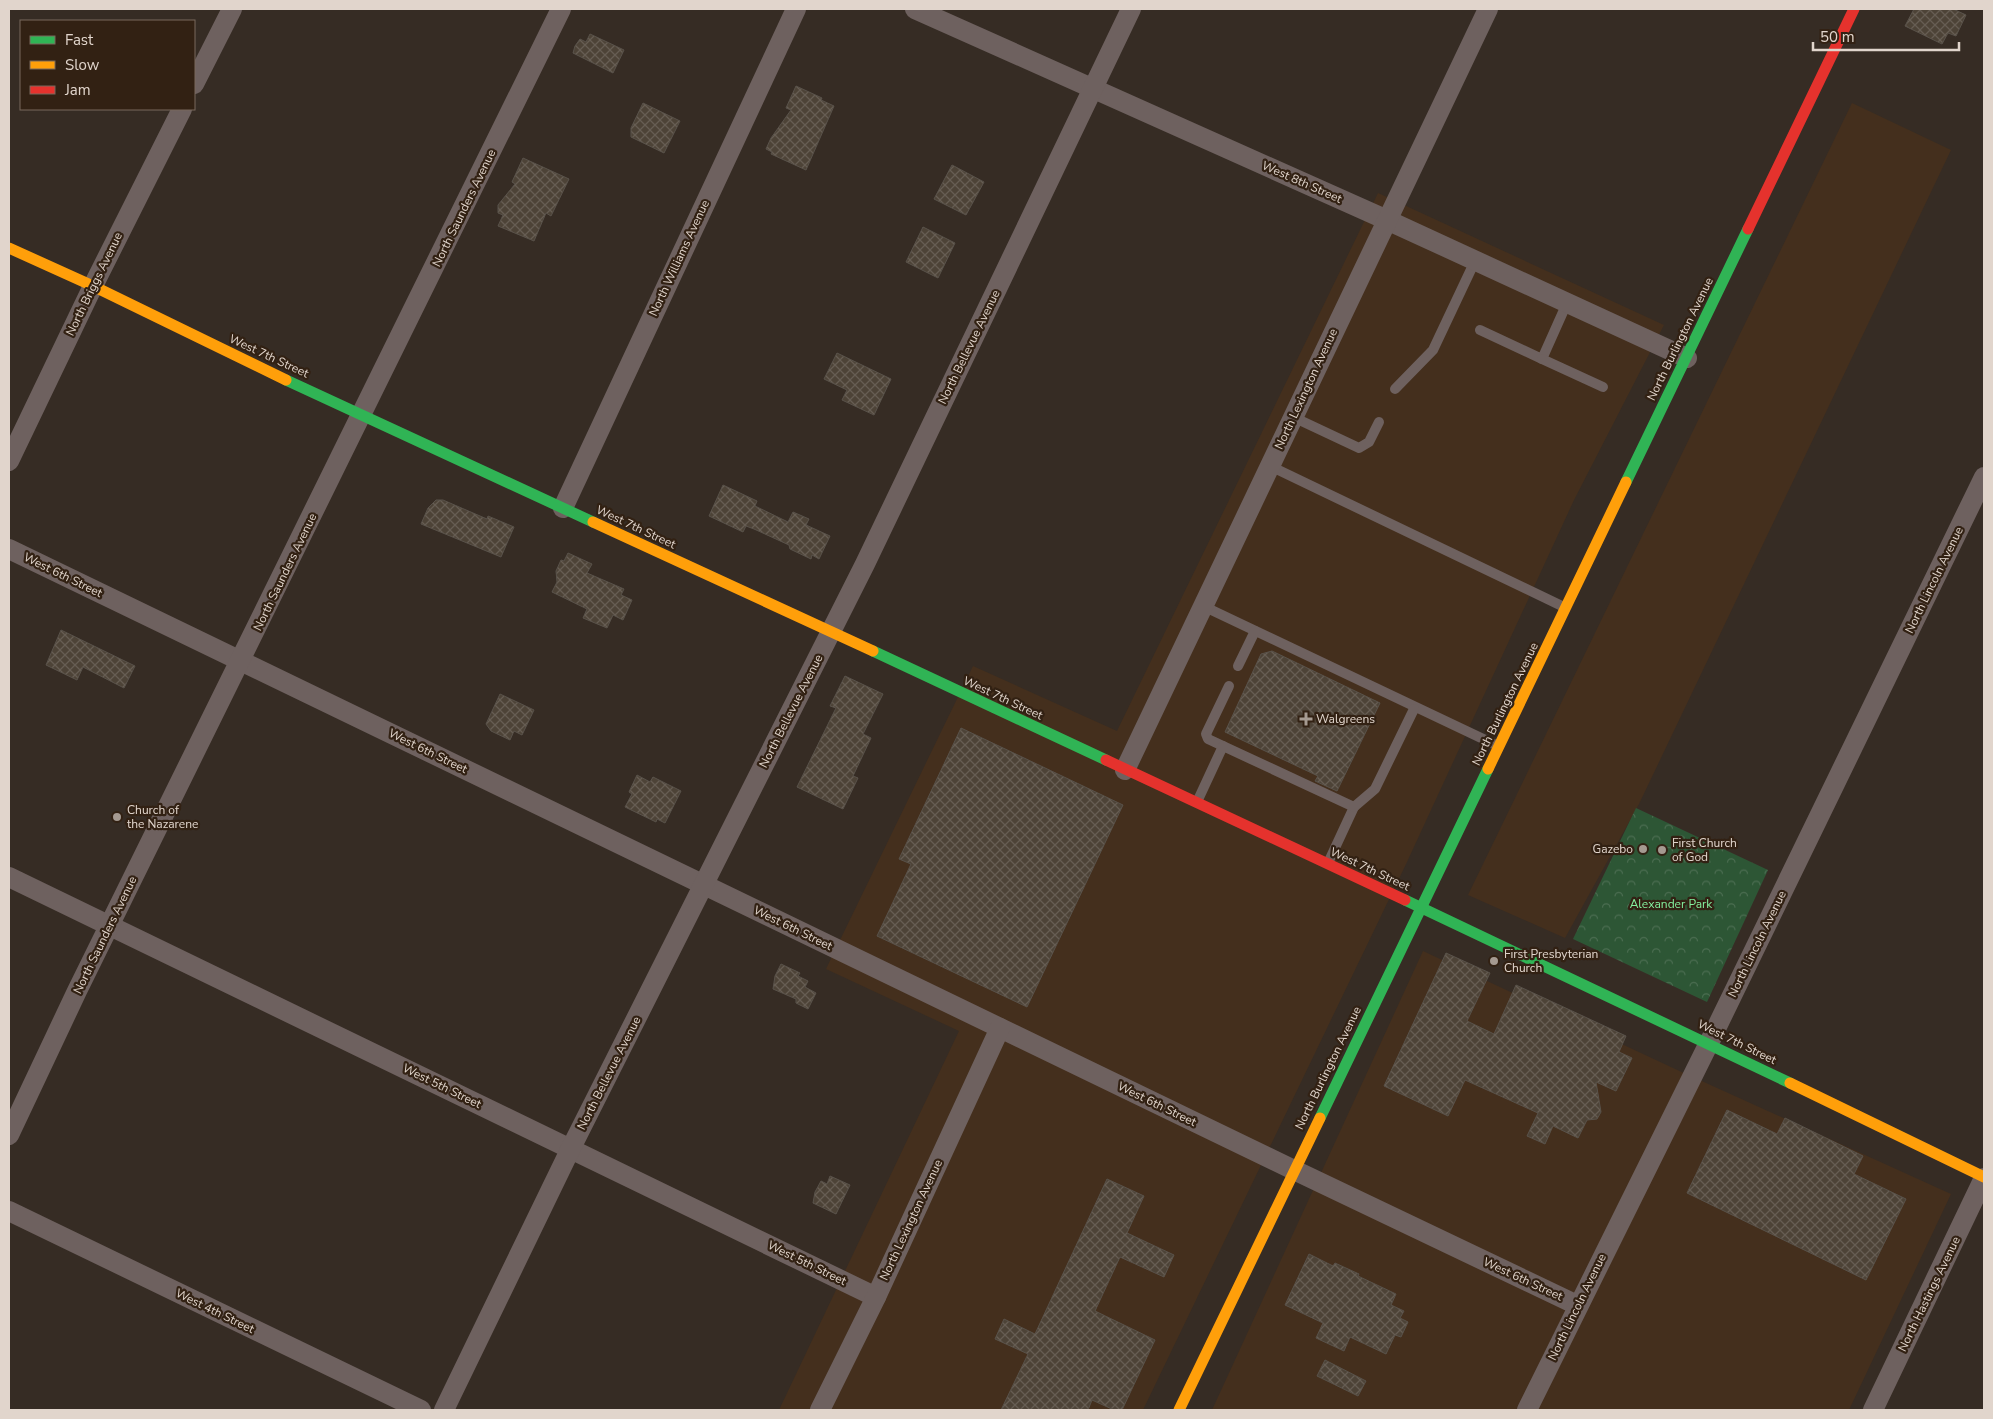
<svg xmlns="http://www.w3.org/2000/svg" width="1993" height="1419" font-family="'Nunito Sans',sans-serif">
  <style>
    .built { fill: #442f1d }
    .park { fill: url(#park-crowns) }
    .building { fill: url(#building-cross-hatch); stroke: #59524a }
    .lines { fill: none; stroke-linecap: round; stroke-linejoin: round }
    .lane { stroke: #6e615f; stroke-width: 10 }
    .street { stroke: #6e615f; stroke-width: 20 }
    .fast { stroke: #30b455; stroke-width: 11 }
    .slow { stroke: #ff9f0a; stroke-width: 11 }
    .jam { stroke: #e5322d; stroke-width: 11 }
    .poi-dot { fill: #a59a91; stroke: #322113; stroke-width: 2 }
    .labels { text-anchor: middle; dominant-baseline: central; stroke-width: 4.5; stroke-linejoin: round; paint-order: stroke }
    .street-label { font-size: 12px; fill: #e1d5cc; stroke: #322113 }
    .poi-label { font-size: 12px; fill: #e1d5cc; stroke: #322113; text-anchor: start }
    .park-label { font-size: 12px; fill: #83f19f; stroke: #322113 }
  </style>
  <defs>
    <pattern id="park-crowns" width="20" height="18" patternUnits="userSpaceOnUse" patternTransform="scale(1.25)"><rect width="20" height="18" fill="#2d5635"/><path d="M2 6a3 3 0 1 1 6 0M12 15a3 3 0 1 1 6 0" fill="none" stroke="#4b6d51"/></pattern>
    <pattern id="building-cross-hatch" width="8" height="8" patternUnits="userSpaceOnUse" patternTransform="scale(1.25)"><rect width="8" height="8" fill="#4d4337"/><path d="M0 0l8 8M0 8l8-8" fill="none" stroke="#665d53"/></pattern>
  </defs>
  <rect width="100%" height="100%" fill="#362c24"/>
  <g class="built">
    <polygon points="1852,103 1951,150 1639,804 1565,938 1468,895"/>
    <polygon points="1378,193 1664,325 1574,500 1407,862 1143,1410 779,1410 959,1031 826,969 973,666 1117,731"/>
    <polygon points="1423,951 1673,1068 1951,1194 1849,1410 1212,1410"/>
  </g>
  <polygon class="park" points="1636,808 1768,870 1707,1002 1573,939"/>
  <g class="building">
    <polygon points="1914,9 1953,9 1966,15 1956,36 1948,33 1942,44 1905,26"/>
    <polygon points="590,34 624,50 613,73 573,53 575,46 580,39 586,42"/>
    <polygon points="796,86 822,98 821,100 834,106 806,170 771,154 772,152 766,149 771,138 791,110 786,108"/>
    <polygon points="643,103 680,121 664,153 631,137 631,128"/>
    <polygon points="523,158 569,179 551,216 546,213 534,241 498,226 503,215 498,213 498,205 515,184 512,182"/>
    <polygon points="952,165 984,182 966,215 934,199"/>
    <polygon points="923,227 955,243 938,278 906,262"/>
    <polygon points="837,353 891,379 874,415 842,400 847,390 824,379"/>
    <polygon points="723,485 757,501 755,506 788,522 793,512 809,519 806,525 830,536 819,559 812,555 811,559 790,549 789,545 754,529 746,526 743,532 709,516"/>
    <polygon points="436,500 443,500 487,519 488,516 514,527 501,557 421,524 428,508"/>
    <polygon points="568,553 592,564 587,573 624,589 621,595 632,600 623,620 613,615 607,628 583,618 587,609 552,592 557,582 556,571 561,560 564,561"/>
    <polygon points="61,630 135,666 124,688 83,667 77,680 46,665"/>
    <polygon points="1272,651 1380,703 1337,791 1315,781 1318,776 1225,732 1261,654"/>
    <polygon points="845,676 883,694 863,734 871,738 853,776 858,778 843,809 797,787 836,708 830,706"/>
    <polygon points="500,694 534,710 522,735 514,731 510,740 491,731 486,724"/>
    <polygon points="961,728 1123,805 1027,1007 877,936 911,864 899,859"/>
    <polygon points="637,775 650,782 653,777 681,791 665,823 657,819 656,822 625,807 632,794 629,792"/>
    <polygon points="1446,953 1490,973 1467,1021 1494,1034 1516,985 1626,1036 1619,1052 1632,1058 1616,1091 1596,1082 1601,1112 1597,1119 1587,1120 1578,1138 1553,1126 1545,1144 1527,1136 1538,1113 1465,1080 1448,1116 1384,1086"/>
    <polygon points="781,964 800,973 798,976 808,981 805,987 816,993 808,1009 796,1003 796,999 773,989 775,976"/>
    <polygon points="1727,1110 1777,1134 1785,1118 1863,1156 1854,1174 1906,1199 1866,1280 1687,1193"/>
    <polygon points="830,1176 850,1185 836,1214 813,1203 815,1192 821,1181 827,1184"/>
    <polygon points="1107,1179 1144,1196 1127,1233 1174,1255 1164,1277 1120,1257 1095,1311 1155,1340 1122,1410 1114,1410 1092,1400 1088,1410 1001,1410 1028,1354 995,1339 1004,1319 1035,1334"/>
    <polygon points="1309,1254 1333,1266 1335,1263 1359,1274 1358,1276 1396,1294 1391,1305 1404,1311 1400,1318 1408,1322 1401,1337 1395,1335 1386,1354 1350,1337 1344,1351 1316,1338 1323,1323 1285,1305"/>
    <polygon points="1325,1360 1366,1381 1358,1396 1317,1376"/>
  </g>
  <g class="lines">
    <g class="lane">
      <polyline points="1480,330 1542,359 1567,303"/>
      <polyline points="1542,359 1603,387"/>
      <polyline points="1395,389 1433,350 1475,261"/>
      <polyline points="1293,417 1359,448 1369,442 1379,422"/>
      <polyline points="1270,466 1564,607"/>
      <polyline points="1203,606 1498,746"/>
      <polyline points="1238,666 1255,631"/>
      <polyline points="1223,746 1208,739 1206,734 1229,686"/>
      <polyline points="1197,802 1223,746 1354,807 1328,863"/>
      <polyline points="1354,807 1375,789 1414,709"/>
    </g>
    <g class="street">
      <polyline points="915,9 1387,220 1687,358"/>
      <polyline points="194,84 232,9"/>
      <polyline points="9,461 93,286 182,109"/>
      <polyline points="563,508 796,9"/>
      <polyline points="9,549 1294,1170 1577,1305"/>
      <polyline points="1125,770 1488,9"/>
      <polyline points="9,877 876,1297"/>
      <polyline points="9,1135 77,991 561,9"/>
      <polyline points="9,1211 421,1410"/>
      <polyline points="444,1410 571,1148 865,564 1131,9"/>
      <polyline points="820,1410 876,1297 1000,1028"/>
      <polyline points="1527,1410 1709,1043 1984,477"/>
      <polyline points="1873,1410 1984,1178"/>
    </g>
    <g class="fast">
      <polyline points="286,380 593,522"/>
      <polyline points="1626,482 1748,229"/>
      <polyline points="873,651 1106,760"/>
      <polyline points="1405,900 1790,1083"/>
      <polyline points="1320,1118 1488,769"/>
    </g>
    <g class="slow">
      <polyline points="9,248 93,286 286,380"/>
      <polyline points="593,522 873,651"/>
      <polyline points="1488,769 1626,482"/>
      <polyline points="1790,1083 1984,1177"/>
      <polyline points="1179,1410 1320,1118"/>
    </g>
    <g class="jam">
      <polyline points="1748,229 1854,9"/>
      <polyline points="1106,760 1405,900"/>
    </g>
  </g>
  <g class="poi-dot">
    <path d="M1303.5 711.5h5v5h5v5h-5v5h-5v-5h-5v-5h5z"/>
    <circle cx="117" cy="817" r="5"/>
    <circle cx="1643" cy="849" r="5"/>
    <circle cx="1662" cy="850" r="5"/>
    <circle cx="1494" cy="961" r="5"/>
  </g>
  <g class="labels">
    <g class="street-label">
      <text transform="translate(1302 182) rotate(24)">West 8th Street</text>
      <text transform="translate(464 208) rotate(-64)">North Saunders Avenue</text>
      <text transform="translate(679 258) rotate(-65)">North Williams Avenue</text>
      <text transform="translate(94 284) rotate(-64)">North Briggs Avenue</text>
      <text transform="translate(1680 339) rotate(-64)">North Burlington Avenue</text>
      <text transform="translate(969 347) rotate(-64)">North Bellevue Avenue</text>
      <text transform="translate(269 356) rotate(25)">West 7th Street</text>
      <text transform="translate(1306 389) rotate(-65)">North Lexington Avenue</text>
      <text transform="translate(636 527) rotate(25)">West 7th Street</text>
      <text transform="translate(285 572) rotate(-64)">North Saunders Avenue</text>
      <text transform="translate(63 575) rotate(26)">West 6th Street</text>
      <text transform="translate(1934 580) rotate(-64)">North Lincoln Avenue</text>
      <text transform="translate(1003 698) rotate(25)">West 7th Street</text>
      <text transform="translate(1505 704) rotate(-64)">North Burlington Avenue</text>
      <text transform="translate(791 711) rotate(-63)">North Bellevue Avenue</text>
      <text transform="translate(428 751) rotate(26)">West 6th Street</text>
      <text transform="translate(1370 869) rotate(25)">West 7th Street</text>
      <text transform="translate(793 928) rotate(26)">West 6th Street</text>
      <text transform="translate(105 935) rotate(-64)">North Saunders Avenue</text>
      <text transform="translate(1757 944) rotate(-64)">North Lincoln Avenue</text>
      <text transform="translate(1737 1042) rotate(26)">West 7th Street</text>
      <text transform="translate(1328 1068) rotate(-64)">North Burlington Avenue</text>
      <text transform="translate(609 1073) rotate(-63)">North Bellevue Avenue</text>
      <text transform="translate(442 1086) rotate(26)">West 5th Street</text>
      <text transform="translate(1157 1104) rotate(26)">West 6th Street</text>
      <text transform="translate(911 1220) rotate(-65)">North Lexington Avenue</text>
      <text transform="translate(807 1263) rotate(26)">West 5th Street</text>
      <text transform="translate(1523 1279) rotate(25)">West 6th Street</text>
      <text transform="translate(1929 1294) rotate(-64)">North Hastings Avenue</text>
      <text transform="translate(1577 1307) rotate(-64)">North Lincoln Avenue</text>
      <text transform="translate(215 1311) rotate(26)">West 4th Street</text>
    </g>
    <g class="poi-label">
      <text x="1316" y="719">Walgreens</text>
      <text x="127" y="810">Church of<tspan x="127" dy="14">the Nazarene</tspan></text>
      <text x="1672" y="843">First Church<tspan x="1672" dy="14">of God</tspan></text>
      <text x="1633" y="849" text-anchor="end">Gazebo</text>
      <text x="1504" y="954">First Presbyterian<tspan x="1504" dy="14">Church</tspan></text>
    </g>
    <g class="park-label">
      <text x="1671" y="904">Alexander Park</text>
    </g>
  </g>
  <rect width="1993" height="1419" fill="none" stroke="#e1d5cc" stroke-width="20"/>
  <rect x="20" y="20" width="175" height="90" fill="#322113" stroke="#78695d"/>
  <rect x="30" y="36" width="25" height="8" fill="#30b455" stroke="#78695d"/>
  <text x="65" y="45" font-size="15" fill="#e1d5cc">Fast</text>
  <rect x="30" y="61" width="25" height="8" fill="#ff9f0a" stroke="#78695d"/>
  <text x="65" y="70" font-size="15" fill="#e1d5cc">Slow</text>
  <rect x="30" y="86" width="25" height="8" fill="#e5322d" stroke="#78695d"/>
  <text x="65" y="95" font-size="15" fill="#e1d5cc">Jam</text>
  <path d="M1813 42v8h146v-8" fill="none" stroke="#e1d5cc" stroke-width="2.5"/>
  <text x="1820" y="42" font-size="15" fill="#e1d5cc" stroke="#322113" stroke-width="4" paint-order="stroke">50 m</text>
</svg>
